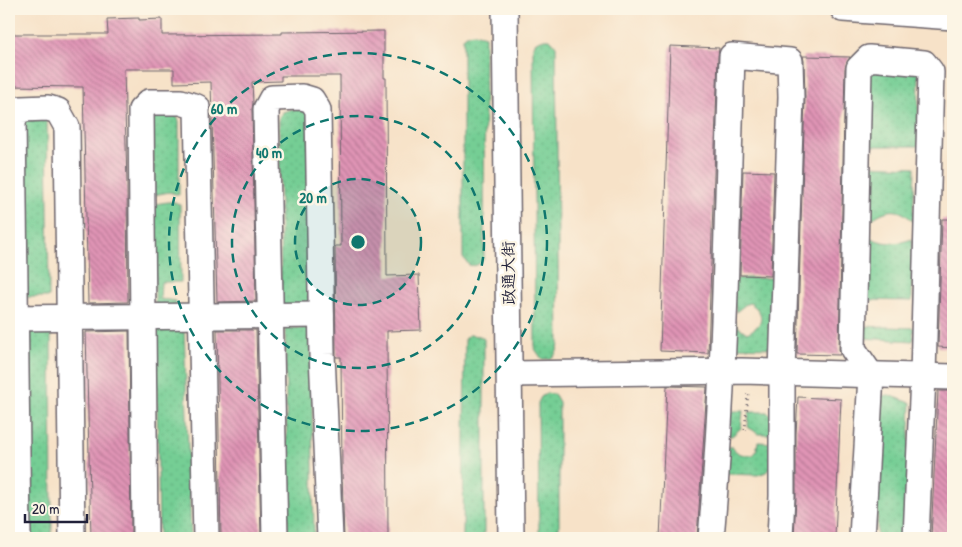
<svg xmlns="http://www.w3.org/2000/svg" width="962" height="547" font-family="'Patrick Hand','LXGW WenKai TC',sans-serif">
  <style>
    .grass { fill: url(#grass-dots); stroke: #4b7868 }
    .building { fill: url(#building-back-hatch) }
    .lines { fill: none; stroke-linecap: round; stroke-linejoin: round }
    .minor-casing { stroke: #6d656c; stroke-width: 28 }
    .path { stroke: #6d656c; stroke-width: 3; stroke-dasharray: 1 4; stroke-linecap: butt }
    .minor { stroke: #fff; stroke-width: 25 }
    .ring { fill: none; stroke: #0f766e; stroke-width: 2.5; stroke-dasharray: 9 6 }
    .labels { text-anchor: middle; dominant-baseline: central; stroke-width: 5; stroke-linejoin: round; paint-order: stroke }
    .street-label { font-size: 16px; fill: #22223b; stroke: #fcf5e5 }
    .centre { fill: #0f766e; stroke: #fcf5e5; stroke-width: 2.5 }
    .ring-label { font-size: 15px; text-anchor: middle; font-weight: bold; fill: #0f766e; stroke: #fcf5e5; stroke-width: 5; stroke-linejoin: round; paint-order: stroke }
  </style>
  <defs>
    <pattern id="grass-dots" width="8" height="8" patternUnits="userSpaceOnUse" patternTransform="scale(1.25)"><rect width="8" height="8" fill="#74ce94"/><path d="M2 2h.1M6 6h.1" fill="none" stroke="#64b180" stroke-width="1.8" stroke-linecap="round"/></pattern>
    <pattern id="building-back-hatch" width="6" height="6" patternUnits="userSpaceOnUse" patternTransform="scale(1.25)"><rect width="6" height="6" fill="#e094b5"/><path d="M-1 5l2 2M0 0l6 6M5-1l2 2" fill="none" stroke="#b57894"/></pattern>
  </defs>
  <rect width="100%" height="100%" fill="#fcf5e5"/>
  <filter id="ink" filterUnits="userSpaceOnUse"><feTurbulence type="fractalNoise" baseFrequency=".02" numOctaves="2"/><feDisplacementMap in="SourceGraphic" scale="10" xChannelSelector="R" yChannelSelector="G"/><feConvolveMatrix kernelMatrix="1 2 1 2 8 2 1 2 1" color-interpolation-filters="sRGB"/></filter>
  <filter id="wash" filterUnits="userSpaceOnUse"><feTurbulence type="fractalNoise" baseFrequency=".0096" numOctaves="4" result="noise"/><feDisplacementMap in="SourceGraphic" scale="20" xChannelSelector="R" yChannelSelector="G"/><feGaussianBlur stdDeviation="1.12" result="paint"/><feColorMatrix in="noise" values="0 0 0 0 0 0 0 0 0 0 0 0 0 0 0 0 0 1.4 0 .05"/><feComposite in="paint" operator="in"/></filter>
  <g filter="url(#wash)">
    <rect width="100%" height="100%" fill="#f7e2c8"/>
    <g class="grass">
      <path d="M474,33L485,36L484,258C480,264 476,267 469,265L463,257V38L468,34Z"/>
      <polygon points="544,39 550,39 556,46 559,345 556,354 550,359 542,359 535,349 533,47 536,42"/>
      <polygon points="867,70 919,71 918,146 866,146"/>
      <polygon points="177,108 176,115 179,121 179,195 169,192 154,195 153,110"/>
      <polygon points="292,109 309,111 309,306 281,306 279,117 283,112"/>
      <polygon points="24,120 47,120 49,297 25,297"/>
      <path d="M866,165L915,167L913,222C897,203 883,211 866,223Z"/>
      <polygon points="168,202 175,202 180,205 181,282 161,282 160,299 176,301 176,307 155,308 155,204"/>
      <path d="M867,236C881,244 896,245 912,239V301L864,300Z"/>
      <path d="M749,278H774L776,348L727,347L735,321L737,326L747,333C764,325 766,314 750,303L746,304L736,312L728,279Z"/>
      <polygon points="184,326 191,538 159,538 156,328"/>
      <polygon points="861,326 914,328 913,341 861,338"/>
      <polygon points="51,328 52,538 29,538 25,329"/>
      <polygon points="285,328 311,328 314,538 288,538"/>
      <polygon points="469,335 480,336 484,339 484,533 482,538 463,538 465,338"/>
      <polygon points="547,393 555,395 559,402 559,538 539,538 538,403 541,397"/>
      <polygon points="889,395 911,403 905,538 877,538 880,396"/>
      <polygon points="726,411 743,411 741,428 732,436 726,435"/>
      <polygon points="749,412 767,412 771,416 773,434 758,434 753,430 748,428"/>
      <path d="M758,442L773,443V466L766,472L758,475L724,474L726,447H732C737,454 744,456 753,455L756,452Z"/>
    </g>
    <g id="blocks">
      <g class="building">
        <polygon points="139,18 139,20 162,19 162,35 282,34 282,32 384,31 384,78 386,78 387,276 419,275 421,330 387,331 388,538 344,538 342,472 341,357 336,357 335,246 341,246 340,76 281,76 281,81 252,82 253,103 252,109 256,301 217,302 211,82 174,83 174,69 124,69 127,184 128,302 88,303 83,87 9,86 9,34 108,34 107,19"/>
        <polygon points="670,46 719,48 718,56 708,353 660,351"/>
        <polygon points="803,56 850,57 845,68 839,349 840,355 797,354 805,97 804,61"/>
        <polygon points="743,171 774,172 771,276 740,275"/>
        <polygon points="942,219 953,219 953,348 938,347"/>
        <polygon points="217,330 256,330 261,538 221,538"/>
        <polygon points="129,331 131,537 91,538 86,332"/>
        <polygon points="667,386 707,387 697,538 660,538"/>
        <polygon points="938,391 953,391 953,538 931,538"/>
        <polygon points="798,397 841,399 835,538 794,538 796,497 796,434"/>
      </g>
    </g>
  </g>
  <g filter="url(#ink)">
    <use href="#blocks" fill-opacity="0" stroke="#6d656c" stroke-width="1"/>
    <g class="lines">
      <defs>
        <g id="minor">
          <polyline points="505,9 511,538"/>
          <polyline points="843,9 953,17"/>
          <polyline points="9,318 321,315"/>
          <polyline points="510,374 741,371 953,377"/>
          <polyline points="18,538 13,119 21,109 48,108 58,111 67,127 72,538"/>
          <polyline points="145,538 141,110 149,102 181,102 197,107 206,538"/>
          <polyline points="275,538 266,109 272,98 302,97 312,100 318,110 322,354 330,538"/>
          <path d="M711,538C725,378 727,217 732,56L790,61L791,97L782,372V496L780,538"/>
          <polyline points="862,538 871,375 853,349 859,68 869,58 924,63 931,72 923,376 916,538"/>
        </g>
      </defs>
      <use href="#minor" class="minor-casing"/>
      <polyline class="path" points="745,430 748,393"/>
      <use href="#minor" class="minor"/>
    </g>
  </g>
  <circle cx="358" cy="242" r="63" fill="#0f766e" fill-opacity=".12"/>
  <g class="ring">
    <circle cx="358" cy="242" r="63"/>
    <circle cx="358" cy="242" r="126"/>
    <circle cx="358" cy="242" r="189"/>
  </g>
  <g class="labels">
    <g class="street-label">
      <text transform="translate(508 273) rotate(-91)">政通大街</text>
    </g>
  </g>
  <circle cx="358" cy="242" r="8" class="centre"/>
  <g class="ring-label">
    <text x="224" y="114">60 m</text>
    <text x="269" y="158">40 m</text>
    <text x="313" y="203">20 m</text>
  </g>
  <rect width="962" height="547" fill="none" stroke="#fcf5e5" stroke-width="30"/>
  <path d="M25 514v8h62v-8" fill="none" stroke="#22223b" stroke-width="2.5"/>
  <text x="32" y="514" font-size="15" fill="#22223b" stroke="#fcf5e5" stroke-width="4" paint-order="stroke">20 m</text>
</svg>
